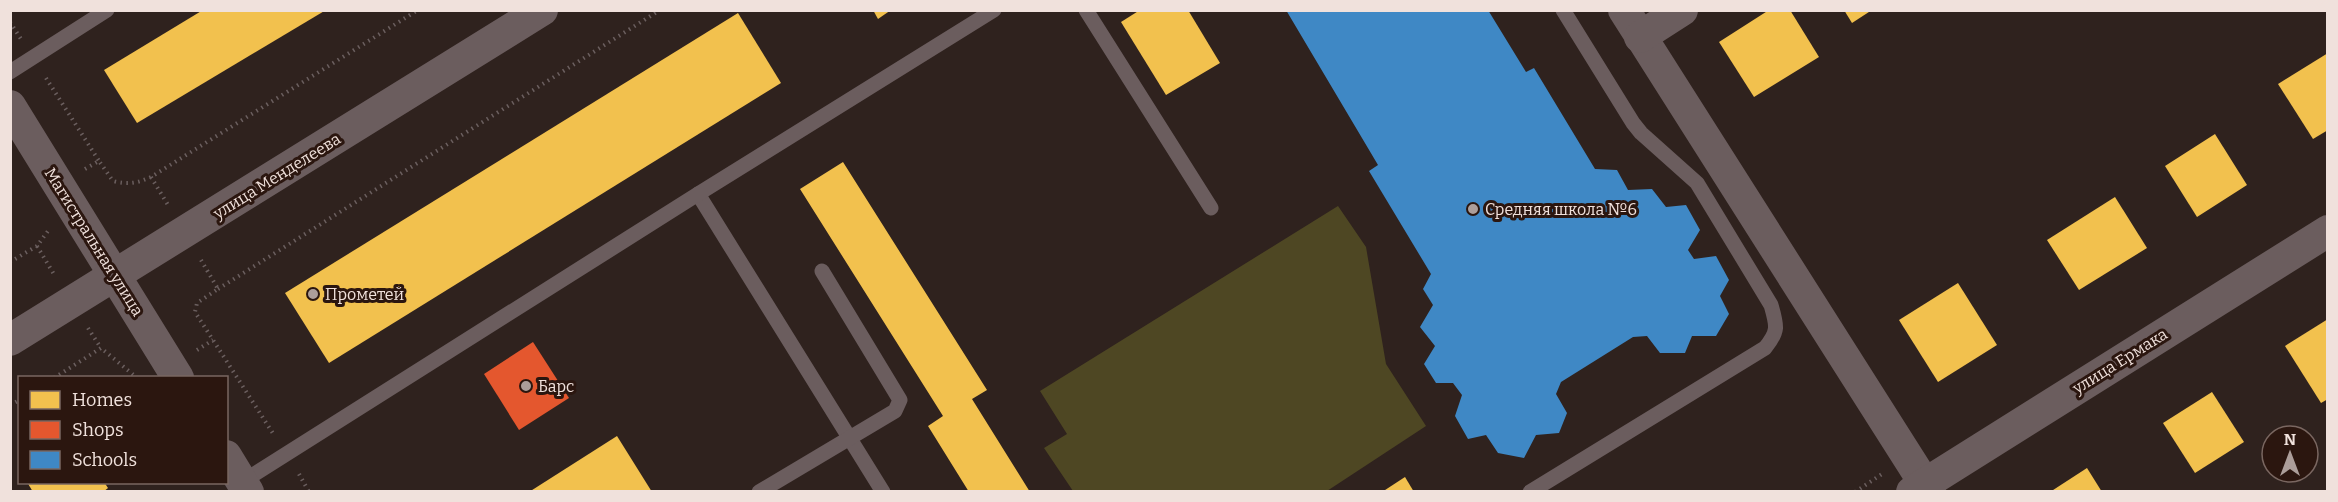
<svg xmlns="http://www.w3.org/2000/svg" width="2338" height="502" font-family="Bitter,serif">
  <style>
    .green { fill: #4e4723 }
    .homes { fill: #f2c14e }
    .shops { fill: #e4572e }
    .schools { fill: #3f88c5 }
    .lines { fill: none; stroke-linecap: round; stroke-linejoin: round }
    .path { stroke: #6b5f5f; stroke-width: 4; stroke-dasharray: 1.5 4.5; stroke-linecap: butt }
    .lane { stroke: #6b5d5e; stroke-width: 15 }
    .street { stroke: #6b5d5e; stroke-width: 32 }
    .poi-dot { fill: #ac9e9a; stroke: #2b160f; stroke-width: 2 }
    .labels { text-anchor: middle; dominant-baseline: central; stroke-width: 6; stroke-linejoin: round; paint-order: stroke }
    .street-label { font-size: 16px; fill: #f0e1dc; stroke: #2b160f }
    .poi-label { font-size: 16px; fill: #f0e1dc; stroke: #2b160f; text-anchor: start }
  </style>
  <rect width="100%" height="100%" fill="#2f221e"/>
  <polygon class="green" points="1338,206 1366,247 1386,364 1426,426 1327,491 1073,491 1044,448 1067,434 1040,391"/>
  <g class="homes">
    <polygon points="203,10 326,10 137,123 104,70"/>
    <polygon points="873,10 891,10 878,19"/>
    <polygon points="1140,10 1188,10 1220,63 1166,95 1121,22"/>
    <polygon points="1769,10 1790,10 1819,57 1754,97 1719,42"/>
    <polygon points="1844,10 1872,10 1852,23"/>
    <polygon points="738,13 781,83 329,363 285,293"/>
    <polygon points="2328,53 2328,130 2313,139 2278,84"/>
    <polygon points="2215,134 2247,185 2197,217 2165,166"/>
    <polygon points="843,162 987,390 972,399 1030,492 969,492 928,426 943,416 800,189"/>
    <polygon points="2115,197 2147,248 2079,290 2047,240"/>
    <polygon points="1958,283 1997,345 1938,382 1899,320"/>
    <polygon points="2328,319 2328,399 2321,403 2285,346"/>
    <polygon points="2212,392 2244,442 2195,473 2163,423"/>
    <polygon points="617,436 652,492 529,492"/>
    <polygon points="2087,468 2102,492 2050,492"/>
    <polygon points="1405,477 1414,492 1382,492"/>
    <polygon points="27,482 104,482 108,488 103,492 33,492"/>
  </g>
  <polygon class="shops" points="533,342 569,398 519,430 484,374"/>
  <polygon class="schools" points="1286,10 1488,10 1526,72 1534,68 1595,169 1617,170 1628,190 1652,189 1666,207 1686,205 1700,230 1688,250 1694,259 1716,256 1729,280 1720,296 1729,314 1716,336 1692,336 1685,353 1660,353 1647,336 1633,337 1561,382 1556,394 1567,413 1559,433 1536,435 1524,458 1498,453 1486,435 1468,439 1455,416 1462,395 1453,383 1436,383 1424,364 1435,346 1420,327 1433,305 1423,289 1431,274 1369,171 1378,165"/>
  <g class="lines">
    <g class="path">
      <polyline points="10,22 21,39"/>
      <polyline points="46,78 99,161"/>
      <path d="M85,169L99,161L113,181C128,185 138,183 151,177L418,10"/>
      <polyline points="151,177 168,205"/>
      <polyline points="37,246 55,276"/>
      <polyline points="201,260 218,289 197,303 195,312 274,435"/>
      <polyline points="10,262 37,246 48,231"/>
      <polyline points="218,289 660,10"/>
      <polyline points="88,328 101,348"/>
      <polyline points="197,350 213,340"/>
      <polyline points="54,378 101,348 136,377"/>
      <polyline points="10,405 20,400"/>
      <polyline points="299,474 309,492"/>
      <polyline points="1855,492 1882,474"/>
    </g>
    <g class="lane">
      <polyline points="1086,10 1211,208"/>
      <polyline points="10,72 107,10"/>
      <polyline points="698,194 883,492"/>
      <polyline points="242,482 698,194 994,10"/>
      <polyline points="759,492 895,411 900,400 822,271"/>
      <path d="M1530,492L1765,348C1779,331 1777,326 1771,305L1697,183L1641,133L1633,123L1563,10"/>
    </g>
    <g class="street">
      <polyline points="1624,10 1930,492"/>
      <polyline points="1640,37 1682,10"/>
      <polyline points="10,106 178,378"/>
      <polyline points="10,340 542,10"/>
      <polyline points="226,456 248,492"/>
      <polyline points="1912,492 2328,231"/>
    </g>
  </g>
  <g class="poi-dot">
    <circle cx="1473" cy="209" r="6"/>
    <circle cx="313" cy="294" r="6"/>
    <circle cx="526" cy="386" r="6"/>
  </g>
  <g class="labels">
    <g class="street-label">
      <text transform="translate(277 176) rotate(-32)">улица Менделеева</text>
      <text transform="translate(94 242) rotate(58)">Магистральная улица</text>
      <text transform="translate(2120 361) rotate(-32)">улица Ермака</text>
    </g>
    <g class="poi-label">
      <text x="1485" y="209">Средняя школа №6</text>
      <text x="325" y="294">Прометей</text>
      <text x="538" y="386">Барс</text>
    </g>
  </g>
  <rect width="2338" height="502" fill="none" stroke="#f0e1dc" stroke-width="24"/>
  <rect x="18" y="376" width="210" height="108" fill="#2b160f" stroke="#7a6761" stroke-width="1.5"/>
  <rect x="30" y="391" width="30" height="18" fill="#f2c14e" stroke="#7a6761" stroke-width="1.5"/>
  <text x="72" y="406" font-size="18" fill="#f0e1dc">Homes</text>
  <rect x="30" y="421" width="30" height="18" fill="#e4572e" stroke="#7a6761" stroke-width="1.5"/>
  <text x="72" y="436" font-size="18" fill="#f0e1dc">Shops</text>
  <rect x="30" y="451" width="30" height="18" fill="#3f88c5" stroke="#7a6761" stroke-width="1.5"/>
  <text x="72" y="466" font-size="18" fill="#f0e1dc">Schools</text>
  <g transform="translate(2290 454)"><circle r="28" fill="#2b160f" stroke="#7a6761" stroke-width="1.5"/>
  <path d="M0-4.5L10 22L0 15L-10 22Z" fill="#ac9e9a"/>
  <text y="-9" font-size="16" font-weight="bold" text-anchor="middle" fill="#f0e1dc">N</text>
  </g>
</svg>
